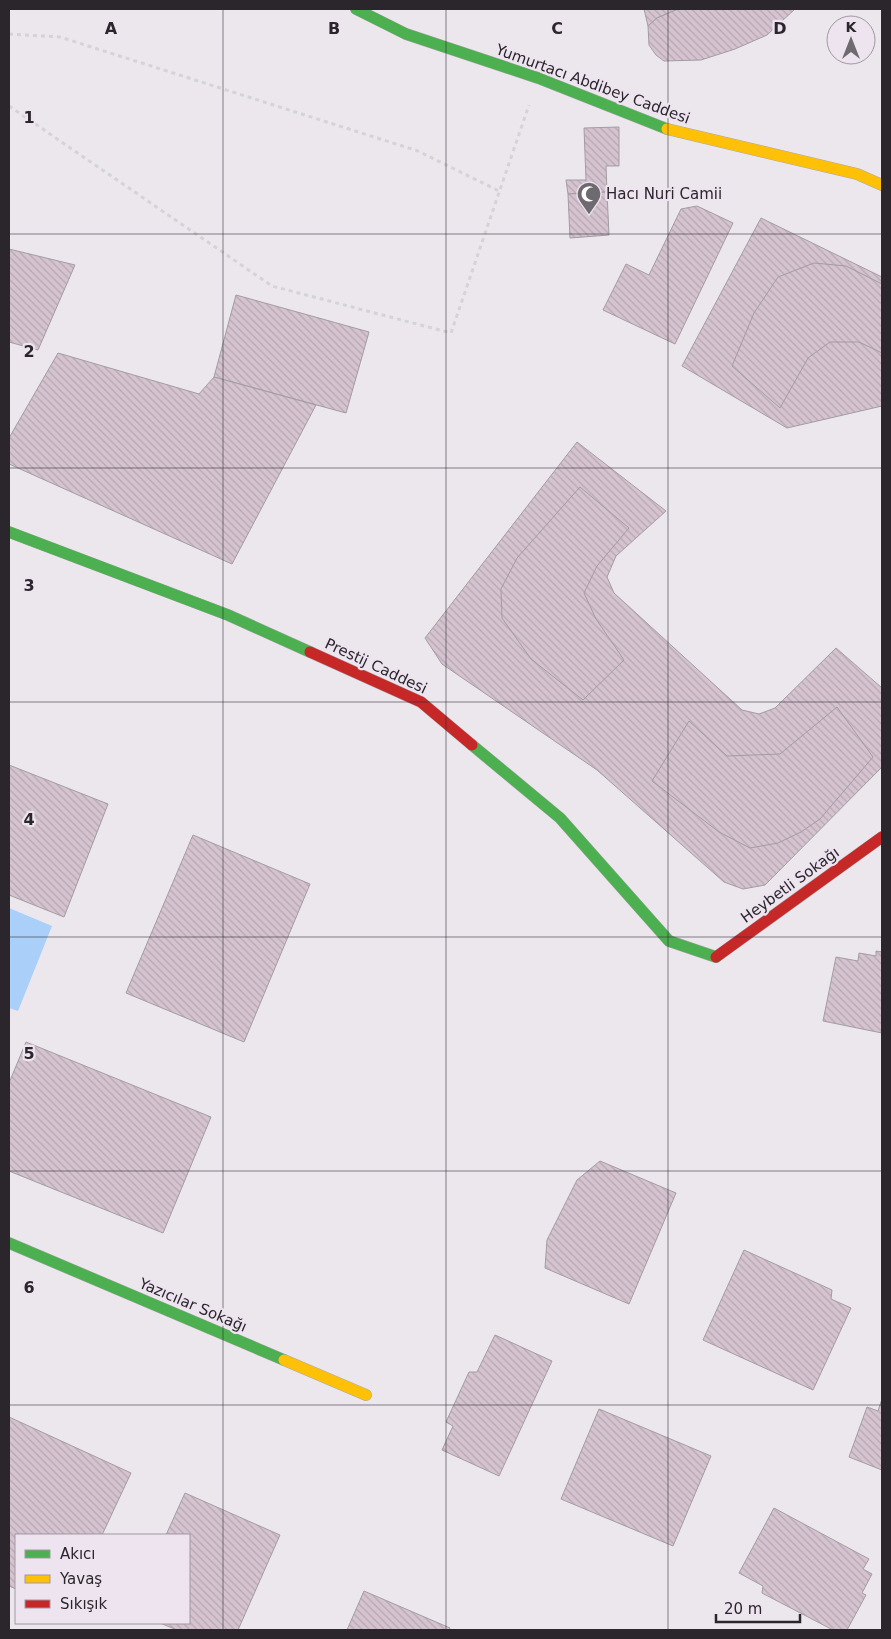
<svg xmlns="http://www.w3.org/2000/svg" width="891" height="1639" font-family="'DejaVu Sans',sans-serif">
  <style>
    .water { fill: #aacff9 }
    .building { fill: url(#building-back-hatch); stroke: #a29da1 }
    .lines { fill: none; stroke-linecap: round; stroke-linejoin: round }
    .fast-casing { stroke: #aba7ac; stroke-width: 12 }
    .slow-casing { stroke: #aba7ac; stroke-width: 12 }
    .jam-casing { stroke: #aba7ac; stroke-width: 12 }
    .path { stroke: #d4d3d5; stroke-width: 3; stroke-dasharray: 4 4; stroke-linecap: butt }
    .fast { stroke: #4caf50; stroke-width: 11 }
    .slow { stroke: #ffc107; stroke-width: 11 }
    .jam { stroke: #c62828; stroke-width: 11 }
    .grid { fill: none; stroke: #2a262b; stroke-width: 1; stroke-opacity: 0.55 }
    .labels { text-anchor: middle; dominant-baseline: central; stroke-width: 4.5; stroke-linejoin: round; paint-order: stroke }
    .street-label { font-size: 15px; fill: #2a262b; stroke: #ede4f0 }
    .poi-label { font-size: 15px; fill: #2a262b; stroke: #ede4f0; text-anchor: start }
    .grid-label { font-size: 16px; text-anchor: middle; font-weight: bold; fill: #2a262b; stroke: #ede4f0; stroke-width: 4.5; stroke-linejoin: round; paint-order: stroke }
  </style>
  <defs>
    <pattern id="building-back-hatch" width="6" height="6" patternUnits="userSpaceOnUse" patternTransform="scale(1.25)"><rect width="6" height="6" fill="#d5c3d0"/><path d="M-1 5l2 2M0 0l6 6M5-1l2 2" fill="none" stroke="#b7a7b3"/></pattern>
  </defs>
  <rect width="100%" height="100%" fill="#ece7ed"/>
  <polygon class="water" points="9,908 52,926 18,1011 9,1008"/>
  <g class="building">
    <polygon points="644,9 678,9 657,18 648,26"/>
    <polygon points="678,9 795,9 767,35 735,49 701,60 664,61 656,55 649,45 648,26 657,18"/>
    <polygon points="619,127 619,166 606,166 607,192 568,194 566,180 586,180 584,128"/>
    <polygon points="607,192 609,235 570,238 568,194"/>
    <polygon points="697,206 733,223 675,344 603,310 626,264 649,275 681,209"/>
    <polygon points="761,218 882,277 882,406 787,428 682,366"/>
    <polygon points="9,249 75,265 38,350 9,342"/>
    <polygon points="814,263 846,266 882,284 882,353 859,342 830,342 808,358 780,408 732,366 754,313 778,277"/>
    <polygon points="236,295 369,332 346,413 214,377"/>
    <polygon points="58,353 199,394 214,377 316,405 232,564 9,464 9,438"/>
    <polygon points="577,442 666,511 616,556 607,577 614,593 742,710 759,714 775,708 836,648 882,688 882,767 765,885 743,889 724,882 597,770 442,664 425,638"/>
    <polygon points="580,487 629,528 597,566 584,593 596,619 624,660 583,700 531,659 502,618 501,589 517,558"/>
    <polygon points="837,707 873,757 820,819 801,832 778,843 750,848 719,832 652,781 689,721 727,756 780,754"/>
    <polygon points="9,765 108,804 64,917 9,895"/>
    <polygon points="193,835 310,884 244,1042 126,993"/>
    <polygon points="876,951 882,952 882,1033 823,1021 836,957 858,961 859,953 876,956"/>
    <polygon points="26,1042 211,1117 163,1233 9,1171 9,1083"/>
    <polygon points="600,1161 676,1193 629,1304 545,1268 547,1240 577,1180"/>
    <polygon points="744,1250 832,1290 831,1299 851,1308 813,1390 703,1340"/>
    <polygon points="495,1335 552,1361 499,1476 442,1450 453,1426 446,1422 469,1372 477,1372"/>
    <polygon points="882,1399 882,1470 849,1457 867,1407 878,1411"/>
    <polygon points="599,1409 711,1456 673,1546 561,1499"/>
    <polygon points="9,1417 131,1473 102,1535 16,1535 16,1589 9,1586"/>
    <polygon points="185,1493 280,1535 238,1630 177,1630 160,1623 189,1623 189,1535 166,1535"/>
    <polygon points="774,1508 869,1559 863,1569 872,1574 862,1593 866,1595 847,1630 833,1630 762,1593 763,1586 739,1573"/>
    <polygon points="364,1591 450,1628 449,1630 347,1630"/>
  </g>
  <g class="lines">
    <defs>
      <g id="fast">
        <polyline points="356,9 406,34 538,78 667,129"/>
        <polyline points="9,532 228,615 310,652"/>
        <polyline points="472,745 560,818 669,941 716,957"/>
        <polyline points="9,1243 284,1360"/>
      </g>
      <g id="slow">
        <polyline points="667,129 857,174 882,185"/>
        <polyline points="284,1360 366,1395"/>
      </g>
      <g id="jam">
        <polyline points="310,652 421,702 472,745"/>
        <polyline points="716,957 882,837"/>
      </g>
    </defs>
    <use href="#fast" class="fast-casing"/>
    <use href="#slow" class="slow-casing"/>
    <use href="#jam" class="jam-casing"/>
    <g class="path">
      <polyline points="9,34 60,37 418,151 499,191"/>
      <polyline points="9,106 272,286 451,333 529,105"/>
    </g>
    <use href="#fast" class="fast"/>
    <use href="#slow" class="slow"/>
    <use href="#jam" class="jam"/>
  </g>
  <path class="grid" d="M223,9V1630M446,9V1630M668,9V1630M9,234H882M9,468H882M9,702H882M9,937H882M9,1171H882M9,1405H882"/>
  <defs>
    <symbol id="mosque-pin" viewBox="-11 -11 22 30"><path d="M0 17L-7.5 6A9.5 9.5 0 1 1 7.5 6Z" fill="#6e6a6f" stroke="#ede4f0"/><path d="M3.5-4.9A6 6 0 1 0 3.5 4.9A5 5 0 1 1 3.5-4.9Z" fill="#fff"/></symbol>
  </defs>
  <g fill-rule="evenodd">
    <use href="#mosque-pin" x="575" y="180" width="28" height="38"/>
  </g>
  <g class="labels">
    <g class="street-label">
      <text transform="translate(593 84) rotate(20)">Yumurtacı Abdibey Caddesi</text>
      <text transform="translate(376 666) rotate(25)">Prestij Caddesi</text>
      <text transform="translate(790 885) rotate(-36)">Heybetli Sokağı</text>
      <text transform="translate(193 1305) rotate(23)">Yazıcılar Sokağı</text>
    </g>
    <g class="poi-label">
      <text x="606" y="194">Hacı Nuri Camii</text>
    </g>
  </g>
  <g class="grid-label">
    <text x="111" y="34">A</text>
    <text x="334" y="34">B</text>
    <text x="557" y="34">C</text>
    <text x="780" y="34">D</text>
    <text x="29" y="123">1</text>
    <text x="29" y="357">2</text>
    <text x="29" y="591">3</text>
    <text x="29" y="825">4</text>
    <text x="29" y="1059">5</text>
    <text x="29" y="1293">6</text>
  </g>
  <rect width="891" height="1639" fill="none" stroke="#2a262b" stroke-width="20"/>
  <rect x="15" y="1534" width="175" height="90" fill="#ede4f0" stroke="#9f98a1"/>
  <rect x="25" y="1550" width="25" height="8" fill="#4caf50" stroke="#9f98a1"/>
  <text x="60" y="1559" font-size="15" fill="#2a262b">Akıcı</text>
  <rect x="25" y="1575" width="25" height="8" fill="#ffc107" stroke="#9f98a1"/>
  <text x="60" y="1584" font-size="15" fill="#2a262b">Yavaş</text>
  <rect x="25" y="1600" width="25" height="8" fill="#c62828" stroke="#9f98a1"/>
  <text x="60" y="1609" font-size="15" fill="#2a262b">Sıkışık</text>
  <g transform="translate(851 40)"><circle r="24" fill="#ede4f0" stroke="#9f98a1"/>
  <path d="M0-4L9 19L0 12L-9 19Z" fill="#6e6a6f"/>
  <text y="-8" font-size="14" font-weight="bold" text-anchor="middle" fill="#2a262b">K</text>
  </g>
  <path d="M716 1614v8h84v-8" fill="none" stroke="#2a262b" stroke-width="2.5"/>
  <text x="724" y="1614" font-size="15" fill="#2a262b" stroke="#ede4f0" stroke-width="4" paint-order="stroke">20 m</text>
</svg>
